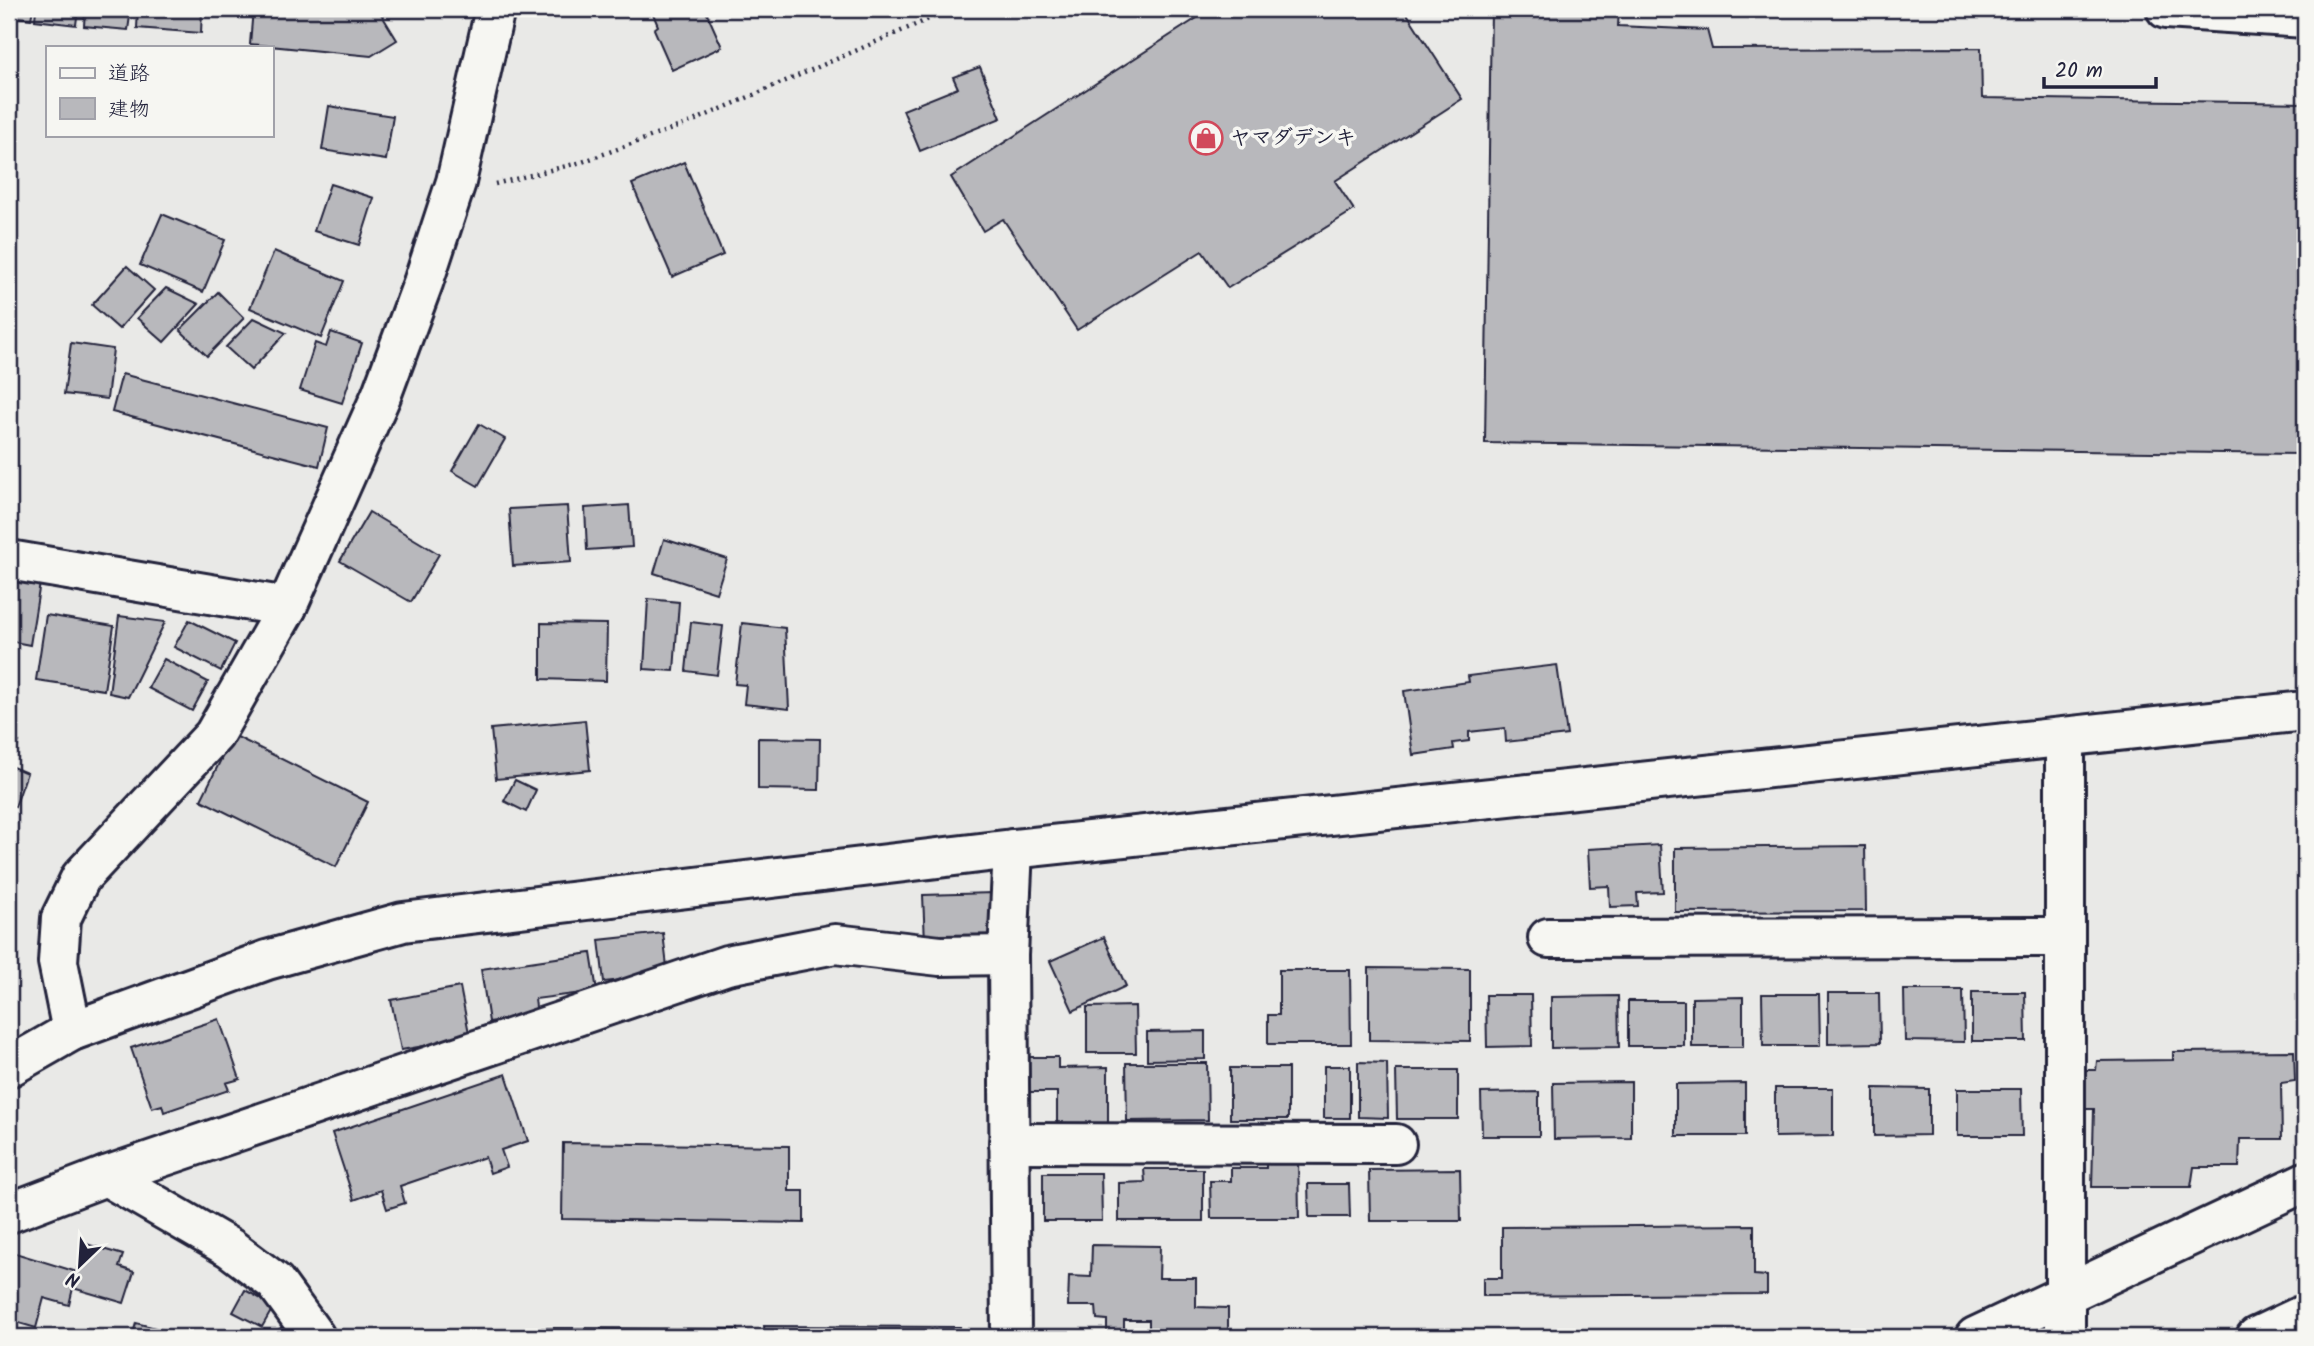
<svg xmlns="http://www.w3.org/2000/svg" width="2314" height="1346" font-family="Kalam,'Klee One',sans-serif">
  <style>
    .building { fill: #b8b8bc; stroke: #22223b; stroke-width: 2 }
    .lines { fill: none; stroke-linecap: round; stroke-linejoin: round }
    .minor-casing { stroke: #22223b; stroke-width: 44 }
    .highway-casing { stroke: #22223b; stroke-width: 44 }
    .path { stroke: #22223b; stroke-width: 4.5; stroke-dasharray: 2 5; stroke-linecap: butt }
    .minor { stroke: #f6f6f2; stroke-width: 38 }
    .highway { stroke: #f6f6f2; stroke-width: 38 }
    .labels { text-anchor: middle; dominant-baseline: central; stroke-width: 7; stroke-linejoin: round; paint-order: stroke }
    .poi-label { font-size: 21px; font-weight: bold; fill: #22223b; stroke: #f6f6f2; text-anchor: start }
  </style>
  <rect width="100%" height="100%" fill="#e9e9e7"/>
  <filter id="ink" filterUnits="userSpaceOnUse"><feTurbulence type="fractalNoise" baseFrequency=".0143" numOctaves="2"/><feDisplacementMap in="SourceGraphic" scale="14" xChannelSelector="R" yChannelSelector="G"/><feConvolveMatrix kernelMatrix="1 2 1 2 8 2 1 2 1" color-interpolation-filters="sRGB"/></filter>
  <g filter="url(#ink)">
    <g class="building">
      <polygon points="9,9 33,9 31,19 9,16"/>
      <polygon points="36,9 78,9 76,25 35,20"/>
      <polygon points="85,9 131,9 128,30 84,26"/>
      <polygon points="138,9 202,9 201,33 137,28"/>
      <polygon points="253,9 378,9 397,40 371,56 250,44"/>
      <polygon points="651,9 705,9 722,47 672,70 654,29 658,26"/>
      <polygon points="1211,9 1404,9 1462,99 1335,181 1354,210 1228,288 1202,251 1077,330 1003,219 983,231 951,177"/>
      <polygon points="1491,9 1619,9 1618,26 1707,30 1712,49 1981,48 1982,98 2305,103 2305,454 1485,443"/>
      <polygon points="980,67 1001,118 920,151 903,110 958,88 953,77"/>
      <polygon points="329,106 393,116 386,160 322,150"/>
      <polygon points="684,162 723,255 672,277 632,184"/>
      <polygon points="330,184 374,198 359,245 314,231"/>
      <polygon points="162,214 225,240 203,292 140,265"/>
      <polygon points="274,251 344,281 321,338 250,308"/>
      <polygon points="127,266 154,290 119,329 92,305"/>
      <polygon points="166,288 199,304 164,342 137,318"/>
      <polygon points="218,292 244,318 207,356 180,330"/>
      <polygon points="254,318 286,333 251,370 226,347"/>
      <polygon points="331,332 362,343 342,403 300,390 315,343 326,347"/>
      <polygon points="71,343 113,349 107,399 64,394"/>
      <polygon points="122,374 328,428 319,466 112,412"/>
      <polygon points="479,424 505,439 478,486 452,471"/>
      <polygon points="629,505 632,547 587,550 585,508"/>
      <polygon points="567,506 571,562 513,566 509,509"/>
      <polygon points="369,512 439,554 411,602 340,561"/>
      <polygon points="664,539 727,559 716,593 654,573"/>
      <polygon points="9,578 40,583 30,645 9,641"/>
      <polygon points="648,599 679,602 674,671 644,669"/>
      <polygon points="46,615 114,626 104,690 36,680"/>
      <polygon points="119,616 165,622 128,697 109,693"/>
      <polygon points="189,620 235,643 221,671 174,647"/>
      <polygon points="691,622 723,626 717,675 686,671"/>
      <polygon points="541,623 607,624 606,681 541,679"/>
      <polygon points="742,623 785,628 789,709 744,704 746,685 735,684"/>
      <polygon points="164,659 208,682 192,711 148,688"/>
      <polygon points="1557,665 1567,735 1506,742 1505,728 1469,732 1469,741 1453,743 1454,749 1413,755 1404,691 1469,682 1468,676"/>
      <polygon points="585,720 590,770 496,779 491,729"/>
      <polygon points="233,735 368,802 336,867 201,800"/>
      <polygon points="758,738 820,739 819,790 758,789"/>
      <polygon points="9,739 19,742 10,766 27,773 15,807 9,804"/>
      <polygon points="515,780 536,790 526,812 504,801"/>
      <polygon points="1660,845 1663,892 1637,893 1638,906 1610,907 1609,886 1590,887 1588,849"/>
      <polygon points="1865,846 1866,911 1675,912 1675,848"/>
      <polygon points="993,893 994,940 925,942 923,895"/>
      <polygon points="663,933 668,975 604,982 599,940"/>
      <polygon points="1104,937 1126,986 1073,1011 1050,961"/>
      <polygon points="591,953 597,991 535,999 537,1015 489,1022 481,969"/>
      <polygon points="1369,968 1470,969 1470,1041 1369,1040"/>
      <polygon points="1279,970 1350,970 1351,1044 1268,1044 1268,1015 1279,1015"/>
      <polygon points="460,987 470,1038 401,1050 391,1000"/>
      <polygon points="1904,990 1963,990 1964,1042 1905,1041"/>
      <polygon points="1972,992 2025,992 2026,1041 1972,1041"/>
      <polygon points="1828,993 1879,993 1880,1043 1828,1044"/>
      <polygon points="1762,994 1819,994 1820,1046 1763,1046"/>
      <polygon points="1486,995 1531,995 1532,1046 1487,1047"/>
      <polygon points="1618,996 1619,1047 1551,1048 1551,997"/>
      <polygon points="1743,997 1743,1047 1692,1047 1692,998"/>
      <rect x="1628" y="1001" width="56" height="45"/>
      <polygon points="1135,1006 1136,1053 1087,1053 1087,1007"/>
      <polygon points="219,1019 240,1079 226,1083 229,1090 164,1112 162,1105 152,1108 131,1048"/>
      <polygon points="1205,1031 1205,1059 1147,1060 1147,1032"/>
      <polygon points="2294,1051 2295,1081 2281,1083 2282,1139 2240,1139 2239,1167 2194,1167 2191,1187 2092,1187 2094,1109 2077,1109 2078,1070 2096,1070 2097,1061 2173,1060 2173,1052"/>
      <polygon points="1026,1057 1058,1057 1058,1068 1108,1067 1108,1123 1057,1124 1057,1092 1026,1092"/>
      <polygon points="1358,1062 1387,1063 1388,1118 1358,1117"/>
      <polygon points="1126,1063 1207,1063 1208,1120 1127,1121"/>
      <rect x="1324" y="1066" width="26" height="52"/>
      <rect x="1230" y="1068" width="58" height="51"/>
      <polygon points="1396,1070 1458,1070 1458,1119 1397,1119"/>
      <polygon points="506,1074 528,1141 501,1150 507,1167 490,1173 485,1157 400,1186 405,1203 387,1209 381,1190 354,1200 332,1133"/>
      <polygon points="1631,1082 1631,1138 1554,1139 1553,1083"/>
      <polygon points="1745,1083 1745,1136 1676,1136 1676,1084"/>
      <polygon points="1775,1088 1833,1088 1833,1136 1775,1137"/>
      <polygon points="1874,1088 1929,1089 1929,1135 1874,1136"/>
      <polygon points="1957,1089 2021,1089 2022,1136 1957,1136"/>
      <polygon points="1539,1092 1539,1136 1482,1136 1481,1093"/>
      <polygon points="563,1143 789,1146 789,1191 804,1191 804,1223 562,1219"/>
      <polygon points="1266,1157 1298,1157 1299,1218 1211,1218 1210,1181 1231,1181 1231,1168 1266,1168"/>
      <polygon points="1144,1169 1203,1169 1203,1221 1119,1221 1119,1183 1145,1182"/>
      <polygon points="1460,1169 1461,1221 1370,1221 1369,1170"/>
      <polygon points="1043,1173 1101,1173 1102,1221 1043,1221"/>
      <polygon points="1308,1184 1349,1184 1350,1217 1309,1217"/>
      <polygon points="1754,1225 1754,1275 1767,1276 1767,1294 1483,1296 1483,1278 1502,1278 1502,1227"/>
      <polygon points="86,1244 123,1255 119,1267 134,1272 124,1303 73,1288 69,1305 44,1298 36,1328 9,1320 9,1251 77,1272"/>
      <polygon points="1092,1245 1160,1246 1159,1278 1196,1278 1196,1307 1228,1308 1228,1337 1149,1337 1149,1320 1124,1320 1124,1336 1107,1336 1107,1320 1097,1319 1096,1306 1068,1306 1069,1276 1091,1277"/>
      <polygon points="245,1290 274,1306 262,1327 233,1312"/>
      <polygon points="291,1321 302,1337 268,1337"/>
      <polygon points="136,1323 191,1337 132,1337"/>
      <polygon points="764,1326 960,1327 959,1337 765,1337"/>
      <polygon points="542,1328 738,1329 739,1337 543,1337"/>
    </g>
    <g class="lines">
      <defs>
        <g id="minor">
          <polyline points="2166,9 2305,18"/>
          <polyline points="9,560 287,607"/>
          <polyline points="1548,938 2063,937"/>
          <polyline points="72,1031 58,962 61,918 81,877 214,735 287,607 381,396 423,283 456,182 495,9"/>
          <polyline points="9,1067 72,1031 267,960 403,922 1013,849 2305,711"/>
          <polyline points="1009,1143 1396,1144"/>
          <polyline points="106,1176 230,1248 275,1282 315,1337"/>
          <polyline points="9,1213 106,1176 727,965 835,944 940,956 1008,955"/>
          <polyline points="1011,1337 1008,955 1013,849"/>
          <polyline points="1975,1337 2305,1182"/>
          <polyline points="2065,1337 2065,737"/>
        </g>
        <polyline id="highway" points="2256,1337 2305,1314"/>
      </defs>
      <use href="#minor" class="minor-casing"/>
      <use href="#highway" class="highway-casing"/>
      <polyline class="path" points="495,184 582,162 691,122 952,9"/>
      <use href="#minor" class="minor"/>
      <use href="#highway" class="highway"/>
    </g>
  </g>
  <defs>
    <symbol id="shop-ring" viewBox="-11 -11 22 22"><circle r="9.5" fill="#f6f6f2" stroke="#d1495b" stroke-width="1.5"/><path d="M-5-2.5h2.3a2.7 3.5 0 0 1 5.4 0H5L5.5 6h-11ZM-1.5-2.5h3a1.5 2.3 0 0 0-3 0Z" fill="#d1495b"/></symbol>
  </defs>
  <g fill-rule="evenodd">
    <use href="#shop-ring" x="1187" y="119" width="38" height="38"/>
  </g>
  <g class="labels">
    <g class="poi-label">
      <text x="1230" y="138">ヤマダデンキ</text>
    </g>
  </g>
  <rect width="2314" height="1346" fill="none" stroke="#f6f6f2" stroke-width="35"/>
  <rect x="18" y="18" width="2279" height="1311" fill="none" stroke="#22223b" stroke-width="2.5" filter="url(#ink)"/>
  <rect x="46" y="46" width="228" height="91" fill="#f6f6f2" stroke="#a1a1a9" stroke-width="2"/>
  <rect x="60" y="68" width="35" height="10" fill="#f6f6f2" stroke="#a1a1a9" stroke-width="2"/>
  <text x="108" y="80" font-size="21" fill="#22223b">道路</text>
  <rect x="60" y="98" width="35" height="21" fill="#b8b8bc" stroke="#a1a1a9" stroke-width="2"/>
  <text x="108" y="116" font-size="21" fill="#22223b">建物</text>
  <g transform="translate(80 1265) rotate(205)" stroke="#f6f6f2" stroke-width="5" paint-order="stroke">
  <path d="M0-5L12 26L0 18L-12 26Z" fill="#22223b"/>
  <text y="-10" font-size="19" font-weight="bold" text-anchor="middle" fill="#22223b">N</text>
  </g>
  <path d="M2044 77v10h112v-10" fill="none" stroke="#22223b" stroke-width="3.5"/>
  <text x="2055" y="77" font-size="21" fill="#22223b" stroke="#f6f6f2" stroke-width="5" paint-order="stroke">20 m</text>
</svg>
